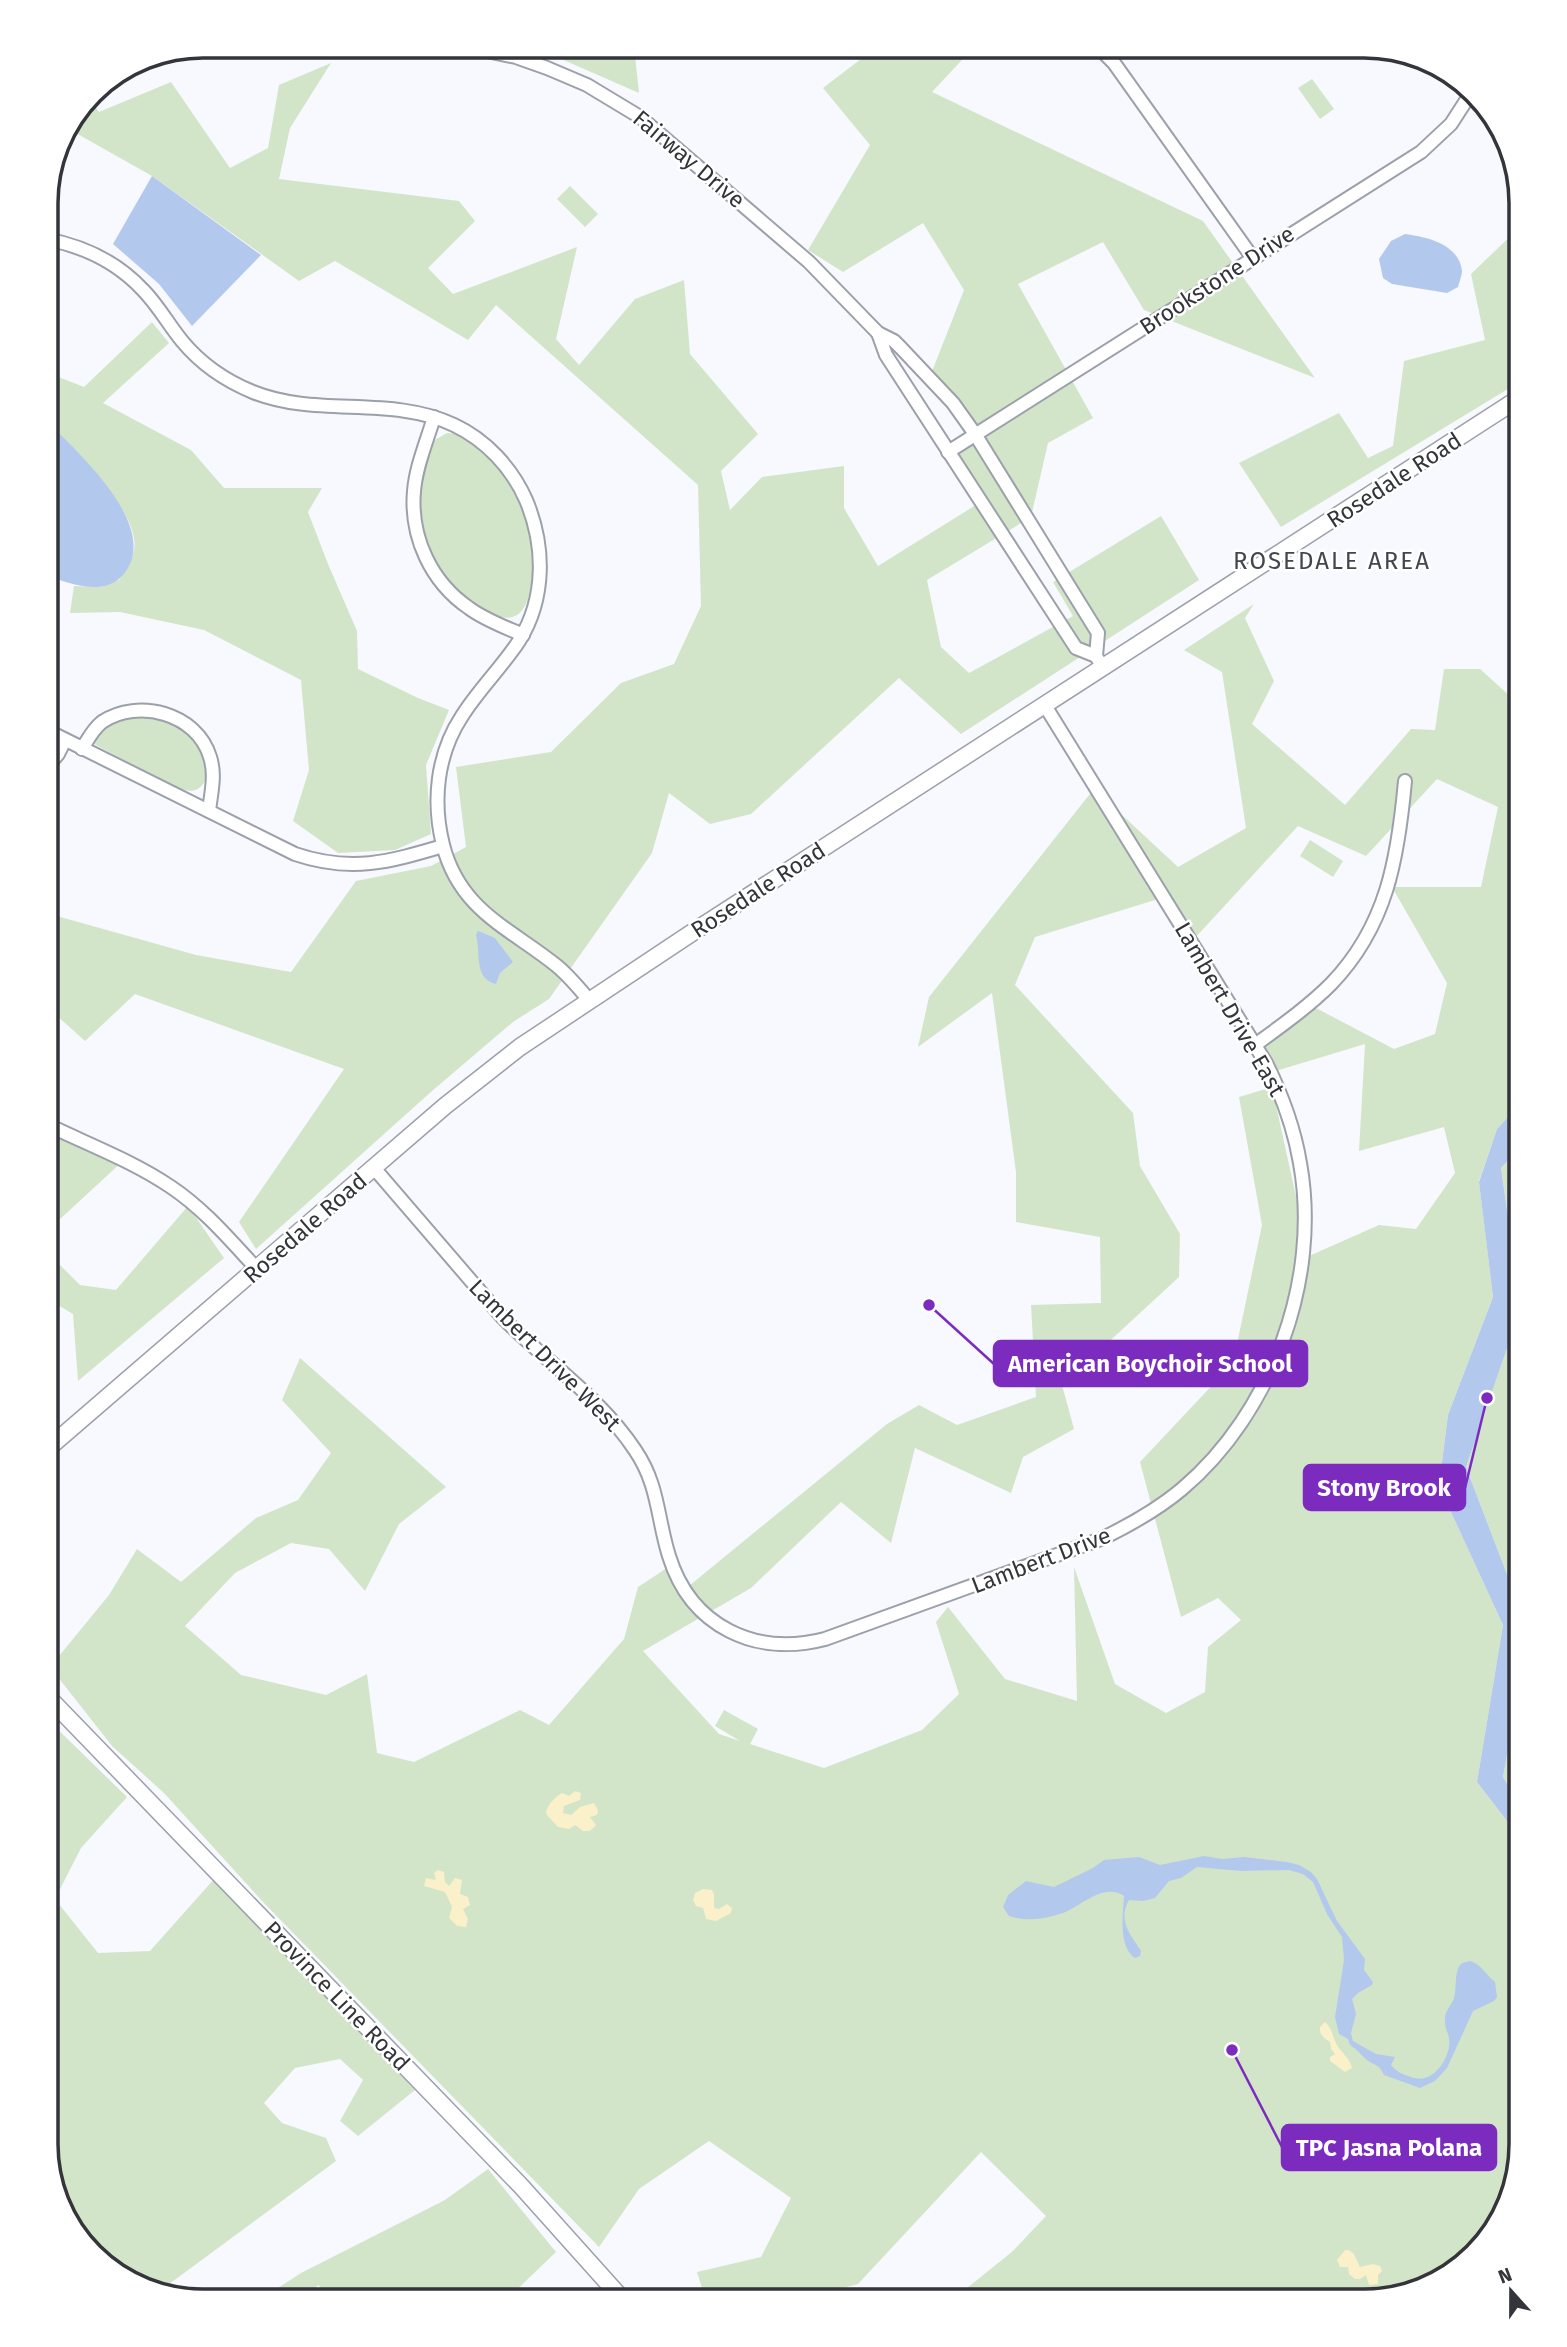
<svg xmlns="http://www.w3.org/2000/svg" width="1567" height="2347" font-family="'Fira Sans',sans-serif">
  <style>
    .green { fill: #d2e5c9; fill-rule: evenodd }
    .sand { fill: #faf0ca }
    .water { fill: #b3c8ed }
    .lines { fill: none; stroke-linecap: round; stroke-linejoin: round }
    .minor-casing { stroke: #9ca0aa; stroke-width: 16 }
    .tertiary-casing { stroke: #9ca0aa; stroke-width: 19 }
    .minor { stroke: #fff; stroke-width: 12 }
    .tertiary { stroke: #fff; stroke-width: 16 }
    .labels { text-anchor: middle; dominant-baseline: central; stroke-width: 5; stroke-linejoin: round; paint-order: stroke }
    .street-label { font-size: 23px; fill: #33353a; stroke: #fff }
    .neighbourhood-label { font-size: 24px; letter-spacing: 2px; fill: #42464f; stroke: #fff }
    .rim { fill: none; stroke: #33353a; stroke-width: 3.5 }
    .leader { fill: none; stroke: #7b2cbf; stroke-width: 2.5 }
    .callout-dot { fill: #7b2cbf; stroke: #fff; stroke-width: 2.5 }
    .callout { fill: #7b2cbf; stroke: #7b2cbf; stroke-width: 2.5 }
    .callout-label { font-size: 24px; text-anchor: middle; font-weight: bold; fill: #fff }
  </style>
  <rect width="100%" height="100%" fill="#f7f9fe"/>
  <g class="green">
    <polygon points="562,46 634,46 639,93 559,58"/>
    <polygon points="878,46 975,46 932,92 1203,221 1315,378 1144,310 1103,242 1018,284 1093,418 1048,443 1031,517 927,580 941,647 969,673 1073,616 1053,582 1161,516 1199,580 961,734 899,678 751,814 710,824 669,793 652,853 549,999 513,1022 432,1091 256,1249 239,1222 344,1069 135,994 85,1041 46,1006 46,913 196,955 291,972 356,881 431,866 466,847 456,767 551,752 621,683 674,664 701,606 698,485 496,305 468,340 335,261 299,281 152,176 67,128 88,97 99,112 171,82 230,168 268,148 279,85 331,63 290,128 279,179 459,201 475,221 428,268 453,294 577,247 556,339 579,365 635,299 684,280 690,354 758,434 721,471 730,510 762,477 844,466 844,508 878,566 979,503 946,448 976,429 931,374 964,290 923,223 843,272 808,250 870,145 823,88"/>
    <polygon points="1312,79 1334,109 1320,119 1298,88"/>
    <polygon points="570,186 598,214 585,227 557,199"/>
    <polygon points="1521,226 1521,381 1281,527 1239,463 1339,413 1368,458 1393,446 1404,361 1485,340 1471,274"/>
    <path d="M152,322L169,343L103,403L191,450L224,488H322L308,512L328,564L357,631L358,669L418,698L449,710L426,765L431,834L395,850L338,853L293,821L309,770L301,680L204,630L120,612L70,613L74,586L100,587L119,580C124,571 132,560 134,551C142,513 70,446 46,420V372L84,387Z"/>
    <path d="M447,433C463,433 477,445 488,456C506,474 519,494 527,518C534,539 538,602 517,615C506,621 496,616 487,611C466,601 452,587 439,569C410,529 418,484 433,441Z"/>
    <path d="M1254,604L1245,618L1274,681L1252,724L1345,805L1411,729L1435,730L1444,669H1480L1521,706V1103L1497,1129L1479,1181L1493,1297L1448,1415L1439,1486L1503,1625L1477,1782L1521,1839V2145L1500,2223L1442,2281L1364,2301H951L1013,2251L1046,2216L981,2152L858,2284L793,2301H706L697,2272L761,2257L791,2198L709,2141L639,2189L599,2247L263,1902L164,1793L112,1746L50,1667L109,1595L137,1549L181,1582L256,1518L298,1500L331,1453L282,1400L300,1358L446,1487L399,1524L365,1591L329,1549L291,1543L235,1573L185,1626L241,1675L326,1695L367,1674L377,1753L414,1762L520,1710L549,1725L624,1639L638,1587L673,1564L684,1590L887,1424L919,1405L957,1425L1036,1397L1031,1305L1101,1303L1100,1237L1016,1222V1172L992,993L918,1047L929,997L1097,785L1121,814L1178,867L1246,828L1222,672L1184,650ZM1437,779L1498,807L1481,887H1392L1447,983L1435,1034L1394,1049L1314,1007L1254,1048L1266,1074L1365,1044L1359,1151L1444,1127L1455,1173L1416,1229L1379,1225L1309,1256L1272,1087L1239,1097L1262,1225L1233,1363L1140,1462L1181,1617L1218,1598L1241,1620L1208,1647L1205,1692L1166,1713L1115,1684L1074,1567L1077,1701L1005,1679L948,1607L936,1622L959,1694L922,1730L824,1768L750,1744L758,1729L724,1710L715,1726L740,1741L719,1734L643,1651L751,1588L841,1502L891,1543L915,1448L1011,1493L1023,1457L1074,1429L1062,1385L1179,1277L1180,1234L1140,1166L1133,1113L1015,985L1035,937L1168,896L1195,938L1298,826L1366,856Z"/>
    <path d="M134,715C146,717 162,717 172,722C190,731 220,764 203,784C196,793 189,791 179,789L94,744C99,723 116,721 134,715Z"/>
    <polygon points="1310,840 1343,861 1333,877 1300,856"/>
    <polygon points="46,1128 124,1160 46,1232"/>
    <polygon points="1521,1147 1521,1304 1501,1168"/>
    <polygon points="188,1206 224,1258 78,1381 73,1314 46,1298 46,1251 80,1285 116,1290"/>
    <polygon points="1521,1308 1521,1611 1466,1467"/>
    <polygon points="1521,1679 1521,1807 1503,1777"/>
    <polygon points="46,1718 127,1797 81,1848 55,1899 98,1953 150,1951 215,1878 415,2090 358,2136 340,2121 363,2080 340,2059 295,2068 264,2103 282,2123 326,2138 336,2161 161,2290 116,2275 66,2222 46,2144"/>
    <polygon points="488,2169 556,2252 505,2301 334,2301 318,2285 306,2301 258,2301 301,2273 445,2200"/>
  </g>
  <g class="sand">
    <path d="M575,1791L581,1793L580,1800L564,1806L563,1813L571,1815L580,1807L594,1803L598,1810L597,1815L590,1817L596,1825L590,1831H583L575,1825L569,1829L558,1827L546,1814C546,1806 555,1797 562,1793L569,1796Z"/>
    <polygon points="438,1870 444,1872 445,1882 449,1886 455,1878 462,1880 460,1894 468,1897 470,1905 463,1909 468,1919 466,1927 457,1926 449,1918 452,1907 445,1892 424,1886 426,1878 436,1880 434,1873"/>
    <polygon points="703,1889 712,1890 714,1894 714,1908 719,1909 727,1904 732,1908 731,1913 716,1921 706,1919 703,1908 696,1906 693,1900 695,1893"/>
    <path d="M1325,2022C1333,2028 1332,2039 1339,2048C1344,2055 1350,2059 1352,2068L1345,2072L1330,2061V2057L1335,2054L1331,2049L1330,2042C1324,2038 1319,2035 1320,2027Z"/>
    <polygon points="1349,2250 1354,2254 1360,2267 1373,2264 1380,2266 1382,2271 1378,2275 1378,2284 1369,2285 1366,2275 1360,2279 1355,2279 1349,2274 1348,2267 1340,2267 1337,2260 1345,2250"/>
  </g>
  <g class="water">
    <polygon points="152,176 261,255 192,326 159,284 113,244"/>
    <path d="M1405,234C1427,237 1459,244 1462,271C1462,275 1459,283 1458,287L1447,293L1392,284L1383,278L1379,259L1391,241Z"/>
    <path d="M46,420C77,452 165,529 122,576C103,597 67,583 46,575Z"/>
    <path d="M478,931L495,938L513,962L500,973L496,984C473,979 481,951 476,935Z"/>
    <polygon points="1521,1103 1521,1147 1501,1168 1521,1308 1466,1467 1521,1611 1521,1679 1503,1777 1521,1807 1521,1839 1477,1782 1503,1625 1439,1486 1448,1415 1493,1297 1479,1182 1497,1129"/>
    <path d="M1204,1856L1222,1859L1244,1857L1287,1862L1299,1865L1311,1872L1317,1879L1337,1921L1365,1959L1364,1970L1373,1982L1372,1985L1358,1993L1352,1999L1356,2014L1351,2033L1353,2041L1376,2054L1395,2057L1391,2065C1396,2072 1406,2076 1415,2078C1434,2083 1452,2056 1449,2038C1447,2030 1444,2026 1445,2017C1446,2009 1452,2005 1454,1998C1457,1988 1454,1973 1460,1965C1463,1962 1466,1962 1470,1961C1481,1964 1486,1975 1495,1982L1497,1997L1494,2001L1473,2011L1447,2068L1435,2081L1420,2088L1384,2075C1378,2063 1377,2067 1367,2060C1361,2055 1358,2050 1350,2045L1348,2039L1339,2034L1335,2017L1344,1960L1342,1937L1327,1914L1313,1882L1303,1874L1289,1870L1241,1871L1197,1867L1181,1878L1169,1881L1155,1898L1143,1901L1129,1900C1117,1920 1131,1936 1141,1951L1140,1956L1135,1958C1118,1947 1123,1914 1124,1896C1104,1882 1081,1906 1063,1913C1046,1919 1027,1922 1009,1916L1003,1907L1008,1895L1026,1881L1054,1887L1093,1868L1104,1860L1139,1857L1160,1865Z"/>
  </g>
  <g class="lines">
    <defs>
      <g id="minor">
        <polyline points="463,46 516,57 547,68 587,85 640,117 809,262 878,333 894,341 901,348 953,403 975,434 1098,633 1096,656 1102,666"/>
        <polyline points="1097,46 1114,63 1252,257"/>
        <path d="M46,239C83,246 117,262 143,290C158,305 168,324 182,341C201,364 226,381 253,392C317,418 391,395 454,425C486,440 512,468 526,500C545,545 546,598 519,641C502,667 479,689 462,716C437,754 432,801 443,845C460,911 510,928 557,966C569,976 579,988 589,1000"/>
        <polyline points="878,333 886,355 1076,648 1096,656"/>
        <path d="M434,417C427,441 416,466 414,491C410,537 431,582 469,608C485,620 505,627 523,635"/>
        <polyline points="948,452 1421,152 1451,124 1471,93"/>
        <path d="M46,730L295,854C351,873 389,862 443,846"/>
        <path d="M82,749C88,739 93,729 102,722C138,698 197,713 210,757C216,775 211,793 209,811"/>
        <polyline points="46,768 58,754 65,740"/>
        <path d="M1255,1045C1281,1026 1308,1007 1331,984C1387,926 1398,858 1405,781"/>
        <path d="M46,1124C87,1144 133,1161 171,1187C204,1209 230,1240 257,1269"/>
        <path d="M374,1168L503,1318C547,1363 600,1397 635,1450C659,1485 657,1518 669,1556C691,1627 756,1657 825,1639L1101,1539C1130,1525 1157,1510 1182,1489C1272,1413 1321,1279 1300,1163C1294,1127 1282,1095 1266,1063L1044,704"/>
      </g>
      <g id="tertiary">
        <polyline points="46,1450 445,1106 520,1047 690,934 1521,397"/>
        <polyline points="46,1695 521,2186 624,2301"/>
      </g>
    </defs>
    <use href="#minor" class="minor-casing"/>
    <use href="#tertiary" class="tertiary-casing"/>
    <use href="#minor" class="minor"/>
    <use href="#tertiary" class="tertiary"/>
  </g>
  <g class="labels">
    <g class="street-label">
      <text transform="translate(689 159) rotate(40)">Fairway Drive</text>
      <text transform="translate(1217 280) rotate(-33)">Brookstone Drive</text>
      <text transform="translate(1394 480) rotate(-33)">Rosedale Road</text>
      <text transform="translate(758 890) rotate(-33)">Rosedale Road</text>
      <text transform="translate(1230 1009) rotate(60)">Lambert Drive East</text>
      <text transform="translate(305 1228) rotate(-41)">Rosedale Road</text>
      <text transform="translate(545 1355) rotate(45)">Lambert Drive West</text>
      <text transform="translate(1041 1560) rotate(-21)">Lambert Drive</text>
      <text transform="translate(337 1996) rotate(46)">Province Line Road</text>
    </g>
    <g class="neighbourhood-label">
      <text x="1332" y="561">ROSEDALE AREA</text>
    </g>
  </g>
  <path d="M0 0H1567V2347H0ZM203 58H1364A145 145 0 0 1 1509 203V2144A145 145 0 0 1 1364 2289H203A145 145 0 0 1 58 2144V203A145 145 0 0 1 203 58Z" fill="#fff" fill-rule="evenodd"/>
  <path class="rim" d="M203 58H1364A145 145 0 0 1 1509 203V2144A145 145 0 0 1 1364 2289H203A145 145 0 0 1 58 2144V203A145 145 0 0 1 203 58Z"/>
  <path class="leader" d="M929 1305L994 1364M1487 1398L1465 1488M1232 2050L1282 2147"/>
  <g class="callout-dot">
    <circle cx="929" cy="1305" r="7"/>
    <circle cx="1487" cy="1398" r="7"/>
    <circle cx="1232" cy="2050" r="7"/>
  </g>
  <g class="callout">
    <rect x="994" y="1341" width="313" height="45" rx="7"/>
    <rect x="1304" y="1465" width="161" height="45" rx="7"/>
    <rect x="1282" y="2125" width="214" height="45" rx="7"/>
  </g>
  <g class="callout-label">
    <text x="1150" y="1372">American Boychoir School</text>
    <text x="1384" y="1496">Stony Brook</text>
    <text x="1389" y="2156">TPC Jasna Polana</text>
  </g>
  <g transform="translate(1511 2291) rotate(339)" stroke="#ffffff" stroke-width="5" paint-order="stroke">
  <path d="M0-5L12 26L0 18L-12 26Z" fill="#33353a"/>
  <text y="-10" font-size="19" font-weight="bold" text-anchor="middle" fill="#33353a">N</text>
  </g>
</svg>
